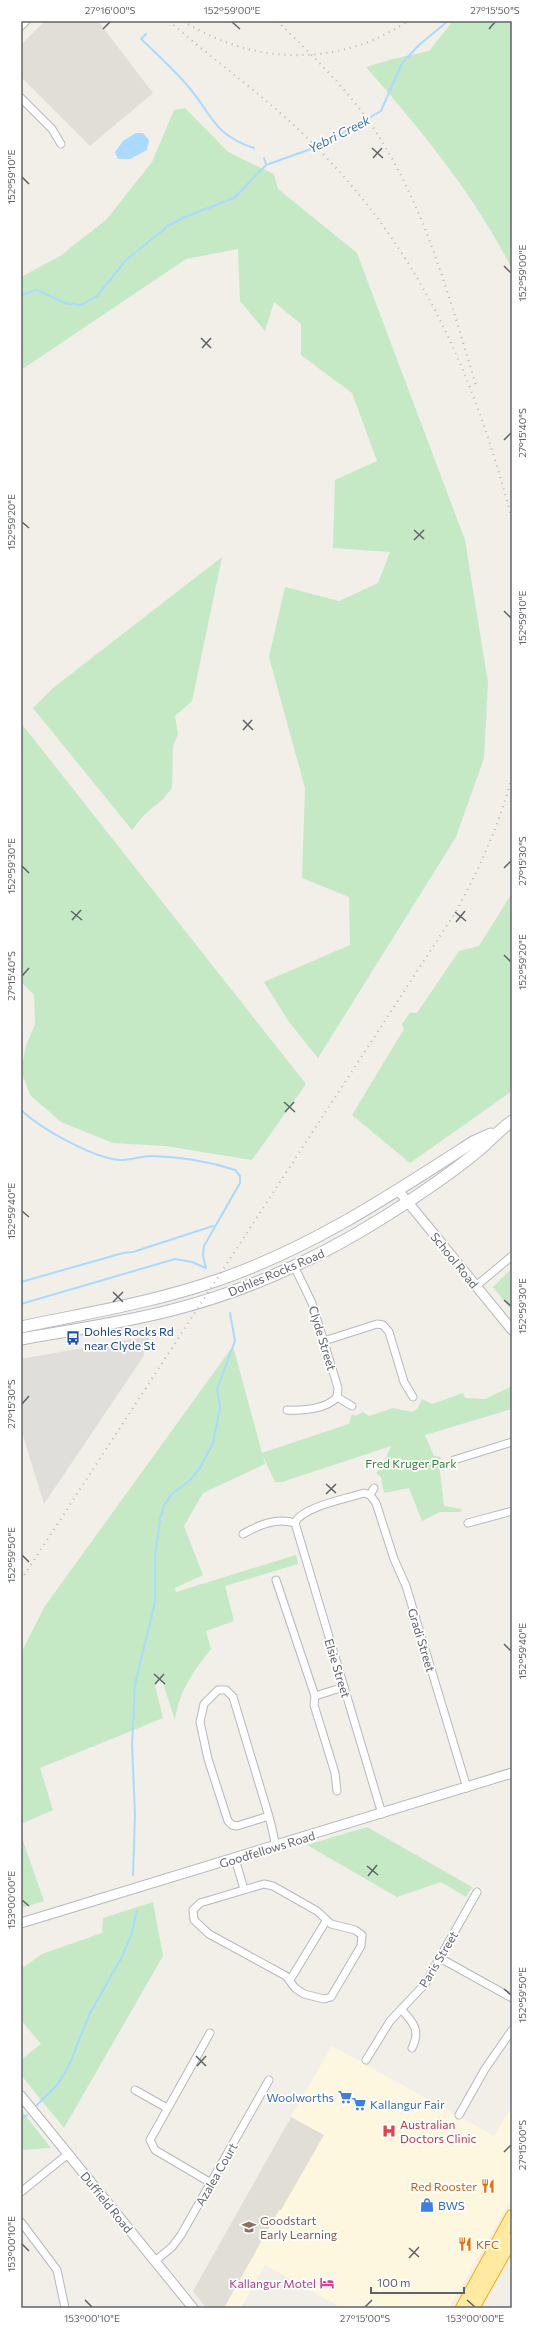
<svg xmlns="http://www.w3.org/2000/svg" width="533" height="2329" font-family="Commissioner,sans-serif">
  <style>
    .commercial { fill: #fef7e0 }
    .industrial { fill: #e0deda }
    .education { fill: #e1ded6 }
    .green { fill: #c5e8c5 }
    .water { fill: #aadaff }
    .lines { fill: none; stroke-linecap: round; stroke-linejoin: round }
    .stream { stroke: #aadaff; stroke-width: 2 }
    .minor-casing { stroke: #b5b8bc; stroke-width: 9 }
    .tertiary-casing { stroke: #b5b8bc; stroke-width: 11 }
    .secondary-casing { stroke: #b6babf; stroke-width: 13 }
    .trunk-casing { stroke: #f9ab00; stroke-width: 14 }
    .minor { stroke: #fff; stroke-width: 7 }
    .tertiary { stroke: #fff; stroke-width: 9 }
    .secondary { stroke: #fff; stroke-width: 11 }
    .trunk { stroke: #feeaa1; stroke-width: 12 }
    .rail { stroke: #b6b7b8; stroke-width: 2; stroke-dasharray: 1 5; stroke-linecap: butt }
    .ticks { fill: none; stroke: #5f6368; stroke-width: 1.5 }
    .labels { text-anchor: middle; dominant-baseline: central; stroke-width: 3.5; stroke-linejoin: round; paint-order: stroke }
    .street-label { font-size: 12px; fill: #5f6368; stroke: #fff }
    .transit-label { font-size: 12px; fill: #164399; stroke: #fff; text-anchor: start }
    .park-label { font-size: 12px; fill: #348238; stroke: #fff }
    .shop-label { font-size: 12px; fill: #366cbe; stroke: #fff; text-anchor: start }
    .health-label { font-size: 12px; fill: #be3a42; stroke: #fff; text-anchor: start }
    .food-label { font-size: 12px; fill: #c56008; stroke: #fff; text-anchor: end }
    .education-label { font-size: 12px; fill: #785e54; stroke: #fff; text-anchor: start }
    .hotel-label { font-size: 12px; fill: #b23c85; stroke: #fff; text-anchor: end }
    .water-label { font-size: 13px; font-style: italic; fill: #4174aa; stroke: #fff }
    .neatline { fill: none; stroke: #5f6368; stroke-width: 1.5 }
    .ticks-label { font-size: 10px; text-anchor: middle; fill: #5f6368 }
  </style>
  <rect width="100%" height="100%" fill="#f1efe8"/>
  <polygon class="commercial" points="332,2046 494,2136 512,2106 512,2198 449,2308 342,2308 265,2265 241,2308 224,2308 279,2209 280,2210 323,2135 291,2117"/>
  <polygon class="industrial" points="150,1336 143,1357 44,1504 21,1429 21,1359"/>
  <g class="education">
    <polygon points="45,21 98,21 153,93 90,146 21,77 21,45"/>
    <polygon points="291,2117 324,2135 281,2210 279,2210 224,2308 206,2308 193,2291"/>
  </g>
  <g class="green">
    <path d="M453,21H512V269C474,194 421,130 366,67L393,59L429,51Z"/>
    <polygon points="185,108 228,152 274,174 278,189 357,253 465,540 488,683 484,758 456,837 318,1058 289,1022 264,982 350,945 349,897 302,878 305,788 269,657 285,587 339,601 378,583 390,552 333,548 335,480 377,461 352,393 301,355 301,324 274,302 265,331 240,301 238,249 186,259 21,370 21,277 60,256 106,220 152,162 174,110"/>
    <polygon points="222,557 192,701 175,716 178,734 173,746 172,788 162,800 144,815 132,830 33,708 53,688"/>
    <polygon points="21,723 306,1084 252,1160 165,1146 113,1143 61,1122 30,1095 21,1070 26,1046 35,1024 34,995 21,982"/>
    <polygon points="512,893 512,1091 410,1163 352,1115 404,1029 402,1024 410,1013 417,1013 459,951 479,946"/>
    <polygon points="512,1268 512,1311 493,1287"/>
    <path d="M233,1346L262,1453L349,1424L352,1414L356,1416L363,1412L369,1416L393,1408L412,1412L418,1408L422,1399L432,1404L463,1393L465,1398L485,1399L512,1386V1409L425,1435L434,1456L441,1457L439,1464L444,1506L462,1509L460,1512H440L422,1521L409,1488L384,1493L381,1477L376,1473L381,1469L391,1446L282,1482H275L263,1456L265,1464L203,1493L184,1526L203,1575L175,1588L176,1592L296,1555L298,1564L225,1586L234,1621L206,1631L211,1649C193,1672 179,1691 175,1720L161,1677L155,1686L163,1718L40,1768L53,1810L21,1824V1653L45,1606Z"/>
    <polygon points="367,1827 472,1887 466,1897 441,1882 397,1897 307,1845"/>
    <polygon points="21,1835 44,1901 21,1908"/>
    <polygon points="153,1902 163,1956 64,2128 21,2075 21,2060 41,2044 21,2020 21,1969 42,1954 102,1933 103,1918"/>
    <polygon points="21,2110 51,2148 21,2150"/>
  </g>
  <polygon class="water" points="136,133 143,133 149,140 147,150 130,159 118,159 115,152 123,141"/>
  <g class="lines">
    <g class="stream">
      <path d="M146,34L141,39C157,54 173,69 187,85C213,115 212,134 254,148"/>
      <polyline points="264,158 266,164"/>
      <polyline points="21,295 37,290 65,303 81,305 97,296 126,260 168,226 185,217 234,198 266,165 322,145 381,111 402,63 419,45 448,21"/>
      <path d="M21,1110C41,1129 90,1156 118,1160C130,1161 142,1155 154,1156C180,1157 211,1162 235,1170L240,1176V1183L204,1246L203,1256L206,1268"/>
      <polyline points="21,1282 123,1253 133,1252 213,1226"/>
      <polyline points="21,1304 175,1259 192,1262 206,1268"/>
      <polyline points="133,1875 135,1814 132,1745 135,1684 155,1603 155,1557 160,1519 164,1506 171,1495 190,1480 200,1468 213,1443 220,1407 217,1389 235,1341 230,1313"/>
      <polyline points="37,2105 58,2084 70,2063 89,2015 122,1957 131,1936 137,1911"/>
      <polyline points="21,2119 27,2115"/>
    </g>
    <defs>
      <g id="minor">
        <polyline points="21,26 26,21"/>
        <polyline points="21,98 52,129 61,144"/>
        <polyline points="294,1266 312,1303 338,1388 337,1397 352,1406"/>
        <polyline points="476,1286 512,1256"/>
        <polyline points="324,1341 377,1324 383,1325 389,1332 404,1382 413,1397"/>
        <path d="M287,1410C302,1411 327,1409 337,1397"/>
        <polyline points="454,1460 512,1442"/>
        <polyline points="370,1495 376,1503 394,1559 406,1586 467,1788"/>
        <polyline points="295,1523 382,1814"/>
        <path d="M295,1523C301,1508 341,1500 357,1495L364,1493L370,1495L374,1488"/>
        <polyline points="468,1523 512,1511"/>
        <path d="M243,1534C259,1525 277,1517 295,1523"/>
        <polyline points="276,1580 315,1696 314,1705 335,1773 337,1791"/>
        <polyline points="315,1696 344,1687"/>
        <path d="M269,1816L237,1826L232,1825L228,1821L208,1759L200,1722L204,1704L218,1690H226L233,1697L267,1810C271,1822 273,1834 276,1846"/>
        <polyline points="235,1859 244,1889"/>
        <polygon points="264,1884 273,1886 317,1911 331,1924 355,1930 362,1935 361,1946 331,1997 324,1999 304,1994 295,1988 286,1976 209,1934 194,1920 193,1910 200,1903"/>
        <polyline points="440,1958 512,1998"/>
        <polyline points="290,1980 326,1921"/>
        <path d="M401,2009C413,2022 421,2030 412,2048"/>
        <polyline points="210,2033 150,2140 155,2150 211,2183"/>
        <polyline points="366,2060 390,2021 425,1984 477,1892"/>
        <polyline points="135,2090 167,2108"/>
        <polyline points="459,2115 485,2069 512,2030"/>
        <polyline points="21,2192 68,2154"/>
        <polyline points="21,2222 57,2270 65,2308"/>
        <polyline points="155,2261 172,2247 181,2235 269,2080"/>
      </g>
      <g id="tertiary">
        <polyline points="398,1190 512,1330"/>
        <polyline points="21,1923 512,1773"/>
        <polyline points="21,2096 193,2308"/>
      </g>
      <g id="secondary">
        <path d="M21,1327C87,1313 155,1302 218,1280C311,1248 391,1195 473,1142L491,1134"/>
        <path d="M21,1339C72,1330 122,1323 172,1310C247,1291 319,1258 384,1217C416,1197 449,1175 478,1151C490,1141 499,1130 512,1121"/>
      </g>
      <g id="trunk">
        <polyline points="462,2308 512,2216"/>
        <polyline points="473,2308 512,2239"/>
      </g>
    </defs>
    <use href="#minor" class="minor-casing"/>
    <use href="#tertiary" class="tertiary-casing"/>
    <use href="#secondary" class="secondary-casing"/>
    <use href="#trunk" class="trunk-casing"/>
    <use href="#minor" class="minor"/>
    <use href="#tertiary" class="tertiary"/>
    <use href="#secondary" class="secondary"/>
    <use href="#trunk" class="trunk"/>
    <g class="rail">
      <path d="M169,21C212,59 259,92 300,131C417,243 471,365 512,519"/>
      <path d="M183,21C253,65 338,68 408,21"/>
      <path d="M277,21C307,50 337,79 362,112C422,193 447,291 476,385"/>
      <path d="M21,1580L455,913C479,870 499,825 512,777"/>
    </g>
  </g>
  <path class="ticks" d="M232,22L240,29M103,29L110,22M489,29L495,22M372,148L383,158M373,158L382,148M22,177L29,184M504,266L511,273M201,338L211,348M202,348L211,338M504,440L511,433M22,522L29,528M414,530L424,539M414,540L424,530M504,611L511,618M243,720L253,730M243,730L252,720M22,866L29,873M504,868L511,861M71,911L82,920M455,912L466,921M72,920L81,910M456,922L465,911M504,955L511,962M22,976L29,968M284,1102L295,1112M285,1112L294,1102M22,1211L29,1217M113,1292L123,1302M504,1300L511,1306M113,1302L123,1292M22,1404L29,1396M326,1484L336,1493M326,1494L336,1484M22,1555L29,1562M504,1644L511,1651M154,1674L165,1684M155,1684L164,1674M367,1866L378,1875M368,1876L377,1865M22,1900L29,1906M504,1989L511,1995M196,2056L206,2066M197,2066L206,2056M504,2152L511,2145M22,2244L29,2251M409,2248L419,2257M409,2258L419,2247M85,2300L92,2307M467,2300L475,2307M365,2307L372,2300"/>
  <defs>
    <symbol id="bus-bare" viewBox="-9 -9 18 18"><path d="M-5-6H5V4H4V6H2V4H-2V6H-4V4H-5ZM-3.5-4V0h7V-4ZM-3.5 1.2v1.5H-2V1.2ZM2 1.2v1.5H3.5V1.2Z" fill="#1a4fb4" stroke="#fff" stroke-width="2.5" paint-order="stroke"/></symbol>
    <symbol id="supermarket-bare" viewBox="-9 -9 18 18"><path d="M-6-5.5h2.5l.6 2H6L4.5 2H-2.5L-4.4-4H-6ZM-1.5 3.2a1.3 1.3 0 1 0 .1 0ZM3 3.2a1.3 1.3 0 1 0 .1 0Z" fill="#3f7fe0" stroke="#fff" stroke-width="2.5" paint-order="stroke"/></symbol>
    <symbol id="hospital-bare" viewBox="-9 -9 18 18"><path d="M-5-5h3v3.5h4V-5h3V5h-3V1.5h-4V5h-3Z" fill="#e0444e" stroke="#fff" stroke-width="2.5" paint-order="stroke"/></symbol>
    <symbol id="restaurant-bare" viewBox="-9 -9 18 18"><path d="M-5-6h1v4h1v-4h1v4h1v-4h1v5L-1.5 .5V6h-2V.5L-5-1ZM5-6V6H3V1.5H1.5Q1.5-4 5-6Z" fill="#e8710a" stroke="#fff" stroke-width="2.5" paint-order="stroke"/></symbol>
    <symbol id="shop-bare" viewBox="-9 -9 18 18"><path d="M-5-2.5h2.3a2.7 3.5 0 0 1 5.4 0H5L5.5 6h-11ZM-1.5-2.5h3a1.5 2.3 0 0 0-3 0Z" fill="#3f7fe0" stroke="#fff" stroke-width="2.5" paint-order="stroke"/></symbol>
    <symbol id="school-bare" viewBox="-9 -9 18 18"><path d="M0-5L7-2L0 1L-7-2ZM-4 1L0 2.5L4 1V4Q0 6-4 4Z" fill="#8d6e63" stroke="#fff" stroke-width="2.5" paint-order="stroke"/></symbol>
    <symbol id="hotel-bare" viewBox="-9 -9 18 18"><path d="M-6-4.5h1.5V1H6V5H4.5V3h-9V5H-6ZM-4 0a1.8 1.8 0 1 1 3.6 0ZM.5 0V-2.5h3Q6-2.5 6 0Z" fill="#d1479c" stroke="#fff" stroke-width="2.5" paint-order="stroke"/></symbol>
  </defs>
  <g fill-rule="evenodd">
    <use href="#bus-bare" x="63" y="1328" width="20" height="20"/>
    <use href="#supermarket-bare" x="335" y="2087" width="20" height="20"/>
    <use href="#supermarket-bare" x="349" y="2094" width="20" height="20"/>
    <use href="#hospital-bare" x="379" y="2121" width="20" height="20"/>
    <use href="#restaurant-bare" x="478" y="2176" width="20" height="20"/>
    <use href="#shop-bare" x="417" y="2195" width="20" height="20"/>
    <use href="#school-bare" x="239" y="2217" width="20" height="20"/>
    <use href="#restaurant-bare" x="455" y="2234" width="20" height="20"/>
    <use href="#hotel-bare" x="317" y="2273" width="20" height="20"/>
  </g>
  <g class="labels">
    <g class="street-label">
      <text transform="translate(455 1260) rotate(51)">School Road</text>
      <text transform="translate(276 1272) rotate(-23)">Dohles Rocks Road</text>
      <text transform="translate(323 1338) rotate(73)">Clyde Street</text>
      <text transform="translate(422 1640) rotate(73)">Gradi Street</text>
      <text transform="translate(338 1668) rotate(73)">Elsie Street</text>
      <text transform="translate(267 1849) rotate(-17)">Goodfellows Road</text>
      <text transform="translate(438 1959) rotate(-59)">Paris Street</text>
      <text transform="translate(216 2174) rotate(-60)">Azalea Court</text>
      <text transform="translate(107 2202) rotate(51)">Duffield Road</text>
    </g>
    <g class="transit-label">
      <text x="84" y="1331">Dohles Rocks Rd<tspan x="84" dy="14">near Clyde St</tspan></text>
    </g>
    <g class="park-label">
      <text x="411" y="1463">Fred Kruger Park</text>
    </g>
    <g class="shop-label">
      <text x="334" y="2097" text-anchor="end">Woolworths</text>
      <text x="370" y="2104">Kallangur Fair</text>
      <text x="438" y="2205">BWS</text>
    </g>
    <g class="health-label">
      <text x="400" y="2124">Australian<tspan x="400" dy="14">Doctors Clinic</tspan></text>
    </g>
    <g class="food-label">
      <text x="477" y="2186">Red Rooster</text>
      <text x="476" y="2244" text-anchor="start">KFC</text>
    </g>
    <g class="education-label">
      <text x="260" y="2220">Goodstart<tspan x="260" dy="14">Early Learning</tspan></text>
    </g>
    <g class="hotel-label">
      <text x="316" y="2283">Kallangur Motel</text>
    </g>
    <g class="water-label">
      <text transform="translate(339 134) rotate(-27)">Yebri Creek</text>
    </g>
  </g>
  <rect width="533" height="2329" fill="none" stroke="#ffffff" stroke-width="44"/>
  <path d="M371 2287v6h93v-6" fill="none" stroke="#5f6368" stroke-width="2"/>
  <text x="377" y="2287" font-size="12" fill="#5f6368" stroke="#ffffff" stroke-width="3" paint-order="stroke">100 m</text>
  <rect x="22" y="22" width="489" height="2285" class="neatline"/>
  <g class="ticks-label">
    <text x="110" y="14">27°16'00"S</text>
    <text x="232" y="14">152°59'00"E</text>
    <text x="495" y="14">27°15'50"S</text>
    <text transform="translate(11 177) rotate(-90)" y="4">152°59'10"E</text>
    <text transform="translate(522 273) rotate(-90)" y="4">152°59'00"E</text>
    <text transform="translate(522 433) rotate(-90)" y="4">27°15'40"S</text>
    <text transform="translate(11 522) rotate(-90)" y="4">152°59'20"E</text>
    <text transform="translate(522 618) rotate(-90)" y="4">152°59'10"E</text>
    <text transform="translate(522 861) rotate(-90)" y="4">27°15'30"S</text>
    <text transform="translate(11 866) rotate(-90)" y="4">152°59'30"E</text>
    <text transform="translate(522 962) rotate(-90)" y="4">152°59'20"E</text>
    <text transform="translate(11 976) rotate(-90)" y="4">27°15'40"S</text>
    <text transform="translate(11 1211) rotate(-90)" y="4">152°59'40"E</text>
    <text transform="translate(522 1306) rotate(-90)" y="4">152°59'30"E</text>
    <text transform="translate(11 1404) rotate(-90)" y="4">27°15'30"S</text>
    <text transform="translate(11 1555) rotate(-90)" y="4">152°59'50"E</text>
    <text transform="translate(522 1651) rotate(-90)" y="4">152°59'40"E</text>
    <text transform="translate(11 1900) rotate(-90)" y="4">153°00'00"E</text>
    <text transform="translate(522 1995) rotate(-90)" y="4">152°59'50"E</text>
    <text transform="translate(522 2145) rotate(-90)" y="4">27°15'00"S</text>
    <text transform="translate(11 2244) rotate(-90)" y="4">153°00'10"E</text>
    <text x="92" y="2322">153°00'10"E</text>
    <text x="365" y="2322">27°15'00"S</text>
    <text x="475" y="2322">153°00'00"E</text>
  </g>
</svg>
